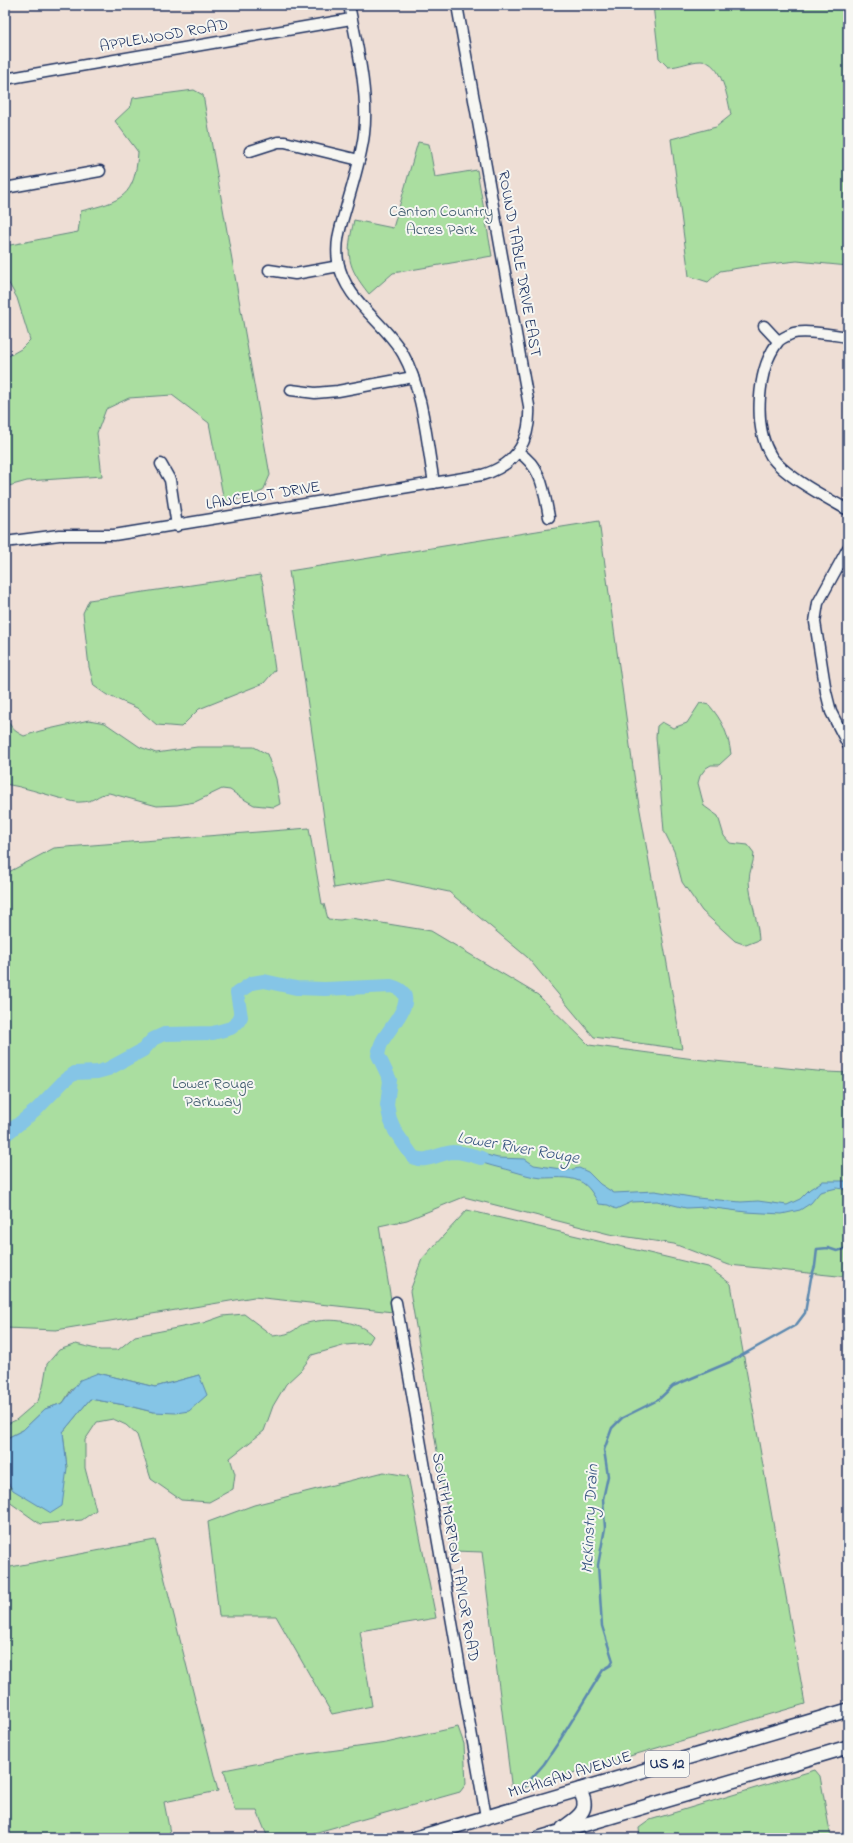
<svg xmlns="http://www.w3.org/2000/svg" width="853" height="1843" font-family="'Indie Flower',sans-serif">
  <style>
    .green { fill: #aadea0; stroke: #62867f }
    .water { fill: #85c5e6; stroke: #5b89b0 }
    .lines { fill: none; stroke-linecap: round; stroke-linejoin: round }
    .stream { stroke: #5b89b0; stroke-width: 2.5 }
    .river { stroke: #85c5e6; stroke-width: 14 }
    .minor-casing { stroke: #1b2f5e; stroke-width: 13 }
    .major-casing { stroke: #1b2f5e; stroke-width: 16 }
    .minor { stroke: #f6f6f2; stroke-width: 10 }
    .major { stroke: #f6f6f2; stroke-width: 13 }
    .labels { text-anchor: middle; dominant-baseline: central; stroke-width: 4; stroke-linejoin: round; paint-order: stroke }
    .shield { fill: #f6f6f2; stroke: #5d6b8a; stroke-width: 1 }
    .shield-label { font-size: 15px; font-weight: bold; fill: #1b2f5e }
    .street-label { font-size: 16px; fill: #1b2f5e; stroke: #f6f6f2 }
    .park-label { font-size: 16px; fill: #3f5b6e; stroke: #f6f6f2 }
    .water-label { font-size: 17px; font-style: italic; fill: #365480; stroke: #f6f6f2 }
  </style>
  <rect width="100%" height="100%" fill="#eeded5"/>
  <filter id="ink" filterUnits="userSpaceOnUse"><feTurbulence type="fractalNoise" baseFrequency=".025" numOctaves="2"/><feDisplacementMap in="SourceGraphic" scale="8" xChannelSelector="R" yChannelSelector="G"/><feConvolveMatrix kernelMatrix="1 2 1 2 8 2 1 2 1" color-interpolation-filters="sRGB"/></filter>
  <g filter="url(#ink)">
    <g class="green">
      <path d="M653,5H848V266L797,261L751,266L720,271L708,282L689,276L671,139L716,127L731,115C728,100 722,61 701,61C690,61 679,67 668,67L659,58Z"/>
      <path d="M194,90L203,95L270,475L263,491L244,498L224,501L209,423L172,395L129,398L106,409L97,433L102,476L27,481L5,487V358L21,349L30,340L17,298L7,280L5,246L78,232L81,211C122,201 135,197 138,152L115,121L131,106L133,98Z"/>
      <path d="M418,142L429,144L435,177L477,170L492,256L393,273L369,294C346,265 346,255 354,220L393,228Z"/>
      <polygon points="599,521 635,782 682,1049 594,1037 527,957 449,892 386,879 334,888 289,571"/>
      <polygon points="260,575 263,584 275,670 264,683 199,709 181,727 157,725 137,708 107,695 94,686 89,667 83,613 89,600"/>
      <path d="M700,703L709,705C722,720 728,733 731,754L719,765H711L706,768L700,776L698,783L704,806L718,816L724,836L730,843L748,845L754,853C754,863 749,871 749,881C750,900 758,920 759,940L746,945L735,941L702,911L682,882L674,851L664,831L656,737L657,726L662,722L673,728L687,723Z"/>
      <path d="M5,714C11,726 10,729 24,736L40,731L89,720L105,723L140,747L156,753L197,747H254L267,754L276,779L280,804L274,807L254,805L240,797L230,790L222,789L195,802L177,805L157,806L109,793C97,794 95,802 81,802C74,803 66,799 59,798C41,793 24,787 5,784Z"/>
      <polygon points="309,828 322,904 324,904 328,919 340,920 351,918 431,931 538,995 589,1045 694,1059 827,1072 848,1073 848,1277 729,1265 674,1244 609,1234 464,1197 407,1220 379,1226 393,1312 254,1297 56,1330 5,1328 5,874 54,848"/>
      <polygon points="467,1210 708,1267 731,1284 805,1704 512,1791 482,1552 454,1551 410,1291 422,1259"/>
      <path d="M244,1314L273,1336C279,1335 286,1335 291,1332C296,1330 299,1325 304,1324C325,1317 358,1319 373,1336L369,1343L346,1345L312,1355L301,1370L286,1384L273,1406L264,1431L230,1458L235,1474L233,1489L209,1502L181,1500L151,1479L137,1435L126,1425L113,1419L97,1422L85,1440V1468L96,1510L82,1520L40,1524L5,1499V1479L13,1490L67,1468L63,1432L90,1399L125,1405L153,1412L199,1375L155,1387L98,1373L71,1390L63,1403L45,1409L23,1430L5,1439V1425L16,1420L38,1401L43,1387L47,1364L59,1350L76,1344L100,1350H118L135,1336L203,1323L223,1316Z"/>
      <polygon points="384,1472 408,1476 436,1618 360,1631 372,1706 332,1714 276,1616 219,1616 208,1522 254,1505"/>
      <polygon points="155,1540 218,1791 164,1802 171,1838 5,1838 5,1568"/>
      <polygon points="458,1727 464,1744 466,1784 460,1792 296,1838 268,1838 257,1811 235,1811 224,1770 301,1755 386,1743"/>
      <polygon points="815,1770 820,1776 831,1838 640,1838 639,1828 650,1820"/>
    </g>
    <g class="water">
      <path d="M475,1152L498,1158L525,1159L534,1165L547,1167L568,1170L579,1168L588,1172L600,1184L614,1193L655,1191L697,1198L741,1202L758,1201L787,1205L800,1199L810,1189L823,1181H848V1190L837,1188L820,1192L811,1203L800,1210L782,1214L746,1212L707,1207L686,1208L657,1201L632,1202L616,1209L608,1205L599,1204C594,1196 589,1185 579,1181C567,1176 554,1178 542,1178C531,1177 523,1174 512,1171C494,1166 479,1164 463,1153Z"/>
      <polygon points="98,1373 155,1387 199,1375 207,1395 189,1411 176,1413 153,1412 125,1405 90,1399 63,1432 67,1468 62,1506 51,1513 13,1490 5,1479 5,1439 23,1430 45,1409 63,1403 80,1380"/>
    </g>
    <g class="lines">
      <polyline class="stream" points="524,1787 544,1764 560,1740 603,1670 611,1665 613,1661 602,1626 598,1565 605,1528 603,1499 608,1476 604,1450 612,1428 622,1418 658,1400 673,1386 730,1362 796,1325 805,1313 811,1278 815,1266 817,1249 828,1248 837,1251 848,1248"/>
      <path class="river" d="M5,1135L36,1110L65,1080L75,1073L97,1072L108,1069L143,1050L153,1039L164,1034L213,1033L231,1028L238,1022L241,1017L237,993L252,983L264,981L296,988L325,989L391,986C424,994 391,1025 383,1040C380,1045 379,1050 378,1055L390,1080L387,1105L390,1119L395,1131L413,1157C426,1164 439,1153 453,1152C462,1152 472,1155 481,1158"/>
      <defs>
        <g id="minor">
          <path d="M349,5C357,45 369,94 364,134C361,159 353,183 346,208C341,225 335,242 338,261C345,301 384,321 403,354C423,389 427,444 434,483"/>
          <polyline points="5,79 351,19"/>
          <polyline points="250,151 278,142 285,142 359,160"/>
          <polyline points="5,188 100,171"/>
          <polyline points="269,270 295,274 339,266"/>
          <polyline points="764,326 778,341"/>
          <path d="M848,337C834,335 803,329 791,334C787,336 780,339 778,342C757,369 753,427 771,456C784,476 827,498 848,510"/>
          <polyline points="291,390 315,393 338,391 413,377"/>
          <path d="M518,452C542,467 544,491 549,517"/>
          <polyline points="161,464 170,480 177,526"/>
          <path d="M5,542L59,535H114L482,475C516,465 531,441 529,406L457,5"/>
          <polyline points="848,548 818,603 815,622 826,692 831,712 848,745"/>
          <polyline points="396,1302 486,1817"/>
        </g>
        <g id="major">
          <path d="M563,1828C578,1817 592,1810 579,1790"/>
          <polyline points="416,1838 848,1710"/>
          <polyline points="539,1838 848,1747"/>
        </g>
      </defs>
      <use href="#minor" class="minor-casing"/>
      <use href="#major" class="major-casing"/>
      <use href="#minor" class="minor"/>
      <use href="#major" class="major"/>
    </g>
  </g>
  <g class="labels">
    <rect class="shield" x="645" y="1751" width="44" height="26" rx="3"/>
    <g class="shield-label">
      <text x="667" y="1764">US 12</text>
    </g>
    <g class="street-label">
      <text transform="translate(164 36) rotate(-10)">APPLEWOOD ROAD</text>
      <text transform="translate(519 264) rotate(80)">ROUND TABLE DRIVE EAST</text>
      <text transform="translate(263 496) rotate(-9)">LANCELOT DRIVE</text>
      <text transform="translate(455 1557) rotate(80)">SOUTH MORTON TAYLOR ROAD</text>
      <text transform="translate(570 1775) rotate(-17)">MICHIGAN AVENUE</text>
    </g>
    <g class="park-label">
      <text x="441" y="212">Canton Country<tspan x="441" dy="18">Acres Park</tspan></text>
      <text x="213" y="1084">Lower Rouge<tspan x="213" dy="18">Parkway</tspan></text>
    </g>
    <g class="water-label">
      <text transform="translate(518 1148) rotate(10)">Lower River Rouge</text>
      <text transform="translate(590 1519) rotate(-87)">McKinstry Drain</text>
    </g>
  </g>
  <rect width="853" height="1843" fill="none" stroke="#f6f6f2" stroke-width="20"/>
  <rect x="10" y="10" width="833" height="1823" fill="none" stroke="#1b2f5e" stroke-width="1.5" filter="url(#ink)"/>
</svg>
